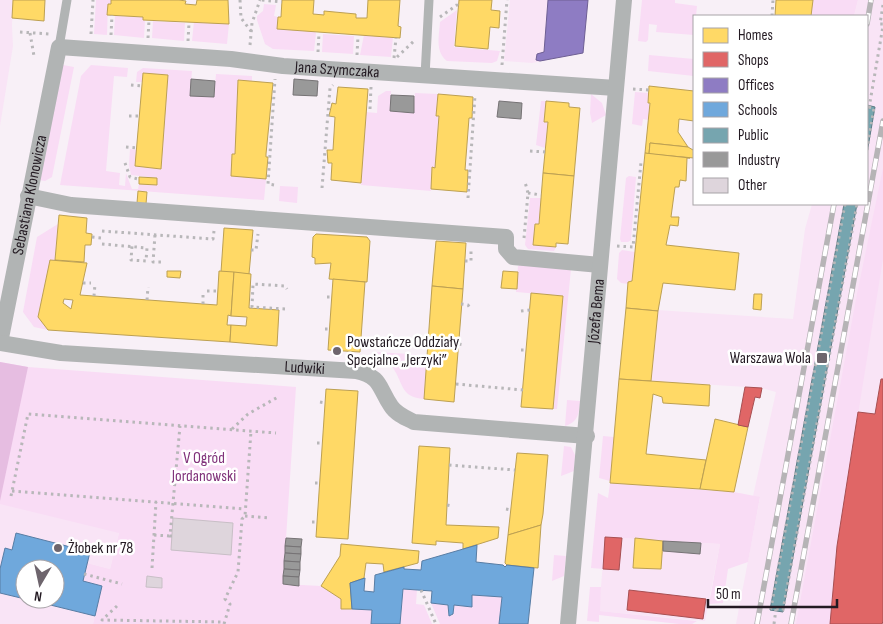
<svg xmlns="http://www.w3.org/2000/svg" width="883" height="624" font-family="'Sofia Sans Condensed',sans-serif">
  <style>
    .built { fill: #f9e4f6; fill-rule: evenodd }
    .green { fill: #f9dcf5 }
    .forest { fill: #e6bde1 }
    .homes { fill: #ffd966; stroke: #bda052; fill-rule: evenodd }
    .shops { fill: #e06666; stroke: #a74f52 }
    .offices { fill: #8e7cc3; stroke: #6e5f93 }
    .schools { fill: #6fa8dc; stroke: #587da4 }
    .public { fill: #76a5af; stroke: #5d7b85 }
    .industry { fill: #999; stroke: #767375 }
    .building { fill: #ded5dc; stroke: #c8bfc6 }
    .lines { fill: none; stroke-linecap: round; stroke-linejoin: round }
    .path { stroke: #b8b7b9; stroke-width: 3; stroke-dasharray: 2.5 4; stroke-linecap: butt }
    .lane { stroke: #b1b4b4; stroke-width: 9 }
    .street { stroke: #b1b4b4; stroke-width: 16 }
    .rail-casing { stroke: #b6b4b6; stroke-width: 5.5 }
    .rail { stroke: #fff; stroke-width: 4; stroke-dasharray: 11; stroke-linecap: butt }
    .poi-dot { fill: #6e656d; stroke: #fff; stroke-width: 2 }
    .labels { text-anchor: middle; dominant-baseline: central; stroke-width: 5; stroke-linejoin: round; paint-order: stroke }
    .street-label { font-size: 16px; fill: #231a22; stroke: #fff }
    .poi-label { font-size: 16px; fill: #231a22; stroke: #fff; text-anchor: start }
    .park-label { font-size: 16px; fill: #81337b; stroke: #fff }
  </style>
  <rect width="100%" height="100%" fill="#f8f0f7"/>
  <g class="built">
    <polygon points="0,0 13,0 12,26 13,46 0,126"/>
    <polygon points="510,0 588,0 583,53 532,63 504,61"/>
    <polygon points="858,0 883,0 883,624 736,624 760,498 753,496 776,392 762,388 619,379 626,308 793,319 805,229 812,204 867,204 867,16 854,16"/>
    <path d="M0,501L126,505L110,569L87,563L102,586L93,624H0ZM25,569H55V599H25Z"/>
    <polygon points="605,537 720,544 705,621 599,611"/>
  </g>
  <g class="green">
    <polygon points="96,0 111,0 111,4 108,4 107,35 94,34"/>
    <polygon points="642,0 675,0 675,3 697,6 694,35 656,32 657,25 649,24 648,40 646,42 638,41"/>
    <polygon points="813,0 858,0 854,16 811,16"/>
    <polygon points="264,4 276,5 274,16 278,17 277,28 313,31 316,33 314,51 273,49 265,44 257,20 257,16 263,11"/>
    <path d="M457,10L454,47L500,51L497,61L492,63L447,61C435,52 439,36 440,22Z"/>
    <polygon points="115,16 143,17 145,20 144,38 114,35"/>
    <polygon points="153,21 185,23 184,41 152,38"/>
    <polygon points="194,21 229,24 227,44 192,41"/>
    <polygon points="323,34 354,36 353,54 322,52"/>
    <polygon points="364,35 393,37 391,57 360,55"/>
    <polygon points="649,55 694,59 694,76 648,71"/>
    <polygon points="63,65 74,67 52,177 45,181 39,180"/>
    <polygon points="91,65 128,68 127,77 114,76 106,171 120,173 119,185 125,186 126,173 132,189 138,189 139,184 157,185 157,178 131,175 129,165 130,149 137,150 136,166 161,169 168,75 143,73 142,82 136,82 137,72 143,68 192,71 190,95 214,97 216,74 252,76 252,81 238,80 235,154 232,154 231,175 266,179 264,200 60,185 81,76"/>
    <polygon points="386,91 391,91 390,111 413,113 415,93 438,94 436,115 439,116 435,168 432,168 431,191 361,185 366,112 377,113 378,96"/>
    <polygon points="635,92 649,93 649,120 643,119 642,126 632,124"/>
    <polygon points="591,94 602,103 606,115 592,123 590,113"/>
    <polygon points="541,101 546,101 544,122 548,122 545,148 536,145"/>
    <polygon points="883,168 883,259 837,545 830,624 796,624 857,294"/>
    <polygon points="629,176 636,177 631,240 628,242 621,242 620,239 626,178"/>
    <polygon points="280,186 298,187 297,203 279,201"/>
    <polygon points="530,198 541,198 539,224 535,224 533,244 556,247 554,251 528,249 525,245"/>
    <polygon points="58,224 55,260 50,260 38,317 48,330 34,327 23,312 37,237"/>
    <polygon points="622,250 635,252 632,281 628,284 621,283 617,279 619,253"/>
    <polygon points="522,264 571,269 557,409 553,409 563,296 516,292 518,266"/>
    <path d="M375,352L427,355L424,399C400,397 404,384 393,368C389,361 381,356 375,352Z"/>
    <polygon points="0,362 28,367 296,387 283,584 321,586 341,599 341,609 372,610 371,624 93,624 102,586 83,581 87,563 110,569 119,533 0,504"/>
    <path d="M567,400L580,401C579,414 578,422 565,426Z"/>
    <polygon points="603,436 614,437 610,481 599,478"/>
    <polygon points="564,446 571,447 575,455 574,471 561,476"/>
    <polygon points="610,483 734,492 760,497 748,562 728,569 723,603 709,604 720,544 605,537 603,569 591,568 598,493 608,498"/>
    <polygon points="554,555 566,556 564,576 552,581"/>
    <polygon points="590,587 601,587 600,611 697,621 692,624 679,624 599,615 599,622 587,621"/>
    <polygon points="403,589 417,590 416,604 424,605 432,624 400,624"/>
    <polygon points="472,595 502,597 499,624 440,624 431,603 448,605 448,614 452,616 454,605 472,607"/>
  </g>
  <polygon class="forest" points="0,362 28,367 0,501"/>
  <g class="homes">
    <polygon points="13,0 45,0 44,21 12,18"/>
    <polygon points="111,0 179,0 186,1 185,4 196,5 197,0 228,0 229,24 143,20 143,17 107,15 108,4 111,4"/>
    <polygon points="282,0 314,0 313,14 324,15 324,11 356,14 356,18 367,18 368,0 400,0 398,26 401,27 400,38 277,29 278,17 281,17"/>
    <polygon points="459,0 492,0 491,10 500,11 499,28 490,27 488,49 455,46"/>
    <polygon points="776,0 813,0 811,16 775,16"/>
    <polygon points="143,73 168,75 161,169 135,166"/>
    <polygon points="238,80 273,83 266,154 266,157 268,157 266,179 231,176 232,154 235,154"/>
    <polygon points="649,86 694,91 694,121 679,119 678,132 688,147 650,143 649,154 645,153 650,103 648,103"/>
    <polygon points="338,87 368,89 361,183 331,180 332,163 328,163 327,150 333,150 335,117 329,116 332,103 336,104"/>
    <polygon points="438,94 473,97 472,118 469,118 465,170 468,170 467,192 431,189 432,167 435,168 439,116 436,116"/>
    <polygon points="546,101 569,103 569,107 580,108 574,176 543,173 548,122 544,122"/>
    <polygon points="650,143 688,147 693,150 694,148 694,158 649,154"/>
    <polygon points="645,153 690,158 687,158 686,181 680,180 679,187 675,187 671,217 679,217 678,226 670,225 666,245 739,253 735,290 663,283 658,311 626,308 628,282 632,281"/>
    <polygon points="543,173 574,176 568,244 556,243 556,247 533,245 535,224 539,224"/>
    <polygon points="139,177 157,178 157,185 139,184"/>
    <polygon points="138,191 147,192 146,204 137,203"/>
    <polygon points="59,215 87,218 86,233 92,234 91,245 85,245 84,262 55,260"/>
    <polygon points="224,228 253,230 249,274 221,272"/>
    <polygon points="316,234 367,237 370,241 367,282 329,279 331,263 315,264 315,258 312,257 313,237"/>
    <polygon points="436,241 466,243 463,289 432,286"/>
    <path d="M50,260L87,263L80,295L203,304L217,305L219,271L234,272L231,316L228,315L227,325H231L230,342L48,330L38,317ZM64,299L73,300L71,309L63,303Z"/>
    <polygon points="167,271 181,271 180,278 167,277"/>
    <polygon points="503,271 518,272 517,289 501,288"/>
    <polygon points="234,272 251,274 249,308 279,310 277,346 230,342 231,325 246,326 247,317 231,316"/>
    <polygon points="333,279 365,282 360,352 328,350"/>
    <polygon points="432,286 463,289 454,402 424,399"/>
    <polygon points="531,293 563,296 553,409 521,407"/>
    <polygon points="754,294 762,294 761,310 753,309"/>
    <polygon points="626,308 658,311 651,381 619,379"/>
    <polygon points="619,379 710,385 709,406 663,403 662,397 653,394 646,454 706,460 700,489 610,483"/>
    <polygon points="326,389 358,391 348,539 316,537"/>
    <polygon points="715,419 748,427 734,492 700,489"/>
    <polygon points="419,446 450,448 446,525 499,527 498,538 463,549 463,543 436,541 436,545 412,543"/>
    <polygon points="517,453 548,455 543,514 541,525 508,535"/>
    <polygon points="541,525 538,568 507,565 505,563 508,535"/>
    <polygon points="635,538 663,541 661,569 633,568"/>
    <polygon points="341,544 419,551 418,563 384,572 383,564 366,563 364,578 350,583 352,609 341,609 341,599 321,586 340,556"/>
  </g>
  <g class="shops">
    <polygon points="881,379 883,379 883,621 882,624 830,624 837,546 858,412 875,414"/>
    <polygon points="745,387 762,388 760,398 755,397 748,427 738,425"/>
    <polygon points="605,537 622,538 619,570 603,569"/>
    <polygon points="629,590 706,599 703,619 627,610"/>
  </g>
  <polygon class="offices" points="548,0 588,0 583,53 540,61 536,60 537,54 544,52"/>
  <g class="schools">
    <polygon points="16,533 90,552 83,581 102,586 95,616 26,599 55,599 55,569 25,569 25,599 0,593 0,569 5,548 12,550"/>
    <polygon points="477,545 476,562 503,565 505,567 507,565 534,568 528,624 499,624 502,597 472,595 472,607 454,605 453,614 449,616 448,605 431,603 432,591 403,589 400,624 371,624 372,610 352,609 350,583 365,578 364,591 374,592 375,575 404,567 404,569 421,570 422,561"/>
  </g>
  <g class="public">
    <polygon points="867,105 875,107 867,153"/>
    <polygon points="844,204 857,204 783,612 770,610"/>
  </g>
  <g class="industry">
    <polygon points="191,79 215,81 214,97 190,96"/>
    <polygon points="294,79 318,81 317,96 293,95"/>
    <polygon points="391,95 414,96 414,113 390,111"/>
    <polygon points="499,101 522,103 521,119 497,117"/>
    <polygon points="286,538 302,539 301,547 285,546"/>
    <polygon points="663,541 701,543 700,554 663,551"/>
    <polygon points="285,546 301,547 301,554 285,553"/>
    <polygon points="285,553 301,554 300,562 284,561"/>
    <polygon points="284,561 300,562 300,570 284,569"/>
    <polygon points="284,569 300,570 299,577 283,576"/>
    <polygon points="283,576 299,577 299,586 283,584"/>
  </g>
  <g class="building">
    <polygon points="173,518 233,523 231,555 171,550"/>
    <polygon points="147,576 162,578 162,588 146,587"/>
  </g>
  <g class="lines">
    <g class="path">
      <polyline points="240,0 241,18 251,31"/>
      <polyline points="262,0 282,2"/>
      <polyline points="883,5 880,24 883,24"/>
      <polyline points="772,16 773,0"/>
      <polyline points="440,17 457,5 457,0"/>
      <polyline points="20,32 49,34"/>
      <polyline points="30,33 34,56"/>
      <polyline points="91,34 93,0"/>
      <polyline points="111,35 112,15"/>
      <polyline points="148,38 149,20"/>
      <polyline points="188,41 189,23"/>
      <polyline points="250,45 252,23 260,0"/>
      <polyline points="318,52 319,33"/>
      <polyline points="357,55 358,36"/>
      <polyline points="397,57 414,41"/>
      <polyline points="394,58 396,38"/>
      <polyline points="502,65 507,0"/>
      <polyline points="131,85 142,86"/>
      <polyline points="633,89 649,90"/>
      <polyline points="869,108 883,26"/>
      <polyline points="370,109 371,87"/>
      <polyline points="129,116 139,116"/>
      <polyline points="126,147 137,148"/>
      <polyline points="867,150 874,108 867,107"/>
      <polyline points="530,151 545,152"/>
      <polyline points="125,163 130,177 138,179"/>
      <polyline points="274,185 268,184 275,79"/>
      <polyline points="322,188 330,88 333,85"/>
      <polyline points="528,193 541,195"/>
      <polyline points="468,198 475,95"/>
      <polyline points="845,204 771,608 783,610 857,204"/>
      <polyline points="102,231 213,239 214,231"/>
      <polyline points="155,235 153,262 161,262"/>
      <polyline points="92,237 102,238"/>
      <polyline points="524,238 528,193 525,182"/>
      <polyline points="102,244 147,248 146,261 131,260 132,246"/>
      <polyline points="617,246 633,247 641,162"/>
      <polyline points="251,250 256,250 258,234"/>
      <polyline points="465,261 471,261 471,250"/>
      <polyline points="83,283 91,283"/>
      <polyline points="207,291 218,291"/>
      <polyline points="94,296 95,284"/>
      <polyline points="327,297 332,297"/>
      <polyline points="147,300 148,287"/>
      <polyline points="203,304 203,291"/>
      <polyline points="461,304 468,305 470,308"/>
      <polyline points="285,309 252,307 253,284 285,286 287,289"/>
      <polyline points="521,311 530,310"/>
      <polyline points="325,329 330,329"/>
      <polyline points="459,344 465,345"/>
      <polyline points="521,350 526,350"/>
      <polyline points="456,384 523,390"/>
      <polyline points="320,402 326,403"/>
      <polyline points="232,429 248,414 278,397"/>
      <polyline points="317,443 323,443"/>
      <polyline points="449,465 515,470"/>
      <polyline points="315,483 320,483"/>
      <polyline points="12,491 245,509"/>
      <polyline points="11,496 28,414 276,433"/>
      <polyline points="447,505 452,506"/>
      <polyline points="506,509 511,510"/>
      <polyline points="245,516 270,518"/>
      <polyline points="312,522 317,522"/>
      <polyline points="154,535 170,536"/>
      <polyline points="172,536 170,536 180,426"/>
      <polyline points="152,568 156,502"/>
      <polyline points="84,574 122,584"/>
      <polyline points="421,590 436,624"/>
      <polyline points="117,606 102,620 224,622"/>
      <polyline points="224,624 230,604 225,599 238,572 242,519 245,516 251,431"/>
      <polyline points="774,624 776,609"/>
    </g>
    <g class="lane">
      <polyline points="59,47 67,0"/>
      <polyline points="425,76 429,0"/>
    </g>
    <g class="street">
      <polyline points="28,196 71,205 506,237 506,249 513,257 600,265"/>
      <path id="s1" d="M0,343L59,47L231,59L283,66L616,88"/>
      <path id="s2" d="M0,343L61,353L356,371C382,377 378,387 391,406C396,414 406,418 414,422L587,436"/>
      <path id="s3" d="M568,624L624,0"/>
    </g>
    <defs>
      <g id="rail">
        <polyline points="867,24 871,0"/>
        <polyline points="757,624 834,204"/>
        <polyline points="791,624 883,121"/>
      </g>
    </defs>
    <use href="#rail" class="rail-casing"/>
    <use href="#rail" class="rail"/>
  </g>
  <g class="poi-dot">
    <circle cx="337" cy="351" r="5"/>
    <rect x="816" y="352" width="12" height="12" rx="2.5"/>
    <circle cx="58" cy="548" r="5"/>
  </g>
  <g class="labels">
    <g class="street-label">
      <text stroke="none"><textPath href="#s1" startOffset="581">Jana Szymczaka</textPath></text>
      <text stroke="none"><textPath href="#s1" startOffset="151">Sebastiana Klonowicza</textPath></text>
      <text stroke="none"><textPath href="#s3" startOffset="314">Józefa Bema</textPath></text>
      <text stroke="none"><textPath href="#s2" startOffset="306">Ludwiki</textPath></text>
    </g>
    <g class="poi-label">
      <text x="347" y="342">Powstańcze Oddziały<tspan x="347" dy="18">Specjalne „Jerzyki”</tspan></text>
      <text x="811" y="358" text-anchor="end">Warszawa Wola</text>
      <text x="68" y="548">Żłobek nr 78</text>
    </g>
    <g class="park-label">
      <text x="204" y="458">V Ogród<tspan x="204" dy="18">Jordanowski</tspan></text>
    </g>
  </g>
  <rect x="693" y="15" width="175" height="190" fill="#ffffff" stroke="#a7a3a7"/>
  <rect x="703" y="28" width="25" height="15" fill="#ffd966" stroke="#a7a3a7"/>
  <text x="738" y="40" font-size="15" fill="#231a22">Homes</text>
  <rect x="703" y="52" width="25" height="15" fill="#e06666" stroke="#a7a3a7"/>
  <text x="738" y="65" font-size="15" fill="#231a22">Shops</text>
  <rect x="703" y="78" width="25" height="15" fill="#8e7cc3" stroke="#a7a3a7"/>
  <text x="738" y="90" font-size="15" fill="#231a22">Offices</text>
  <rect x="703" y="102" width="25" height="15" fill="#6fa8dc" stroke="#a7a3a7"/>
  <text x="738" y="115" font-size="15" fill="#231a22">Schools</text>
  <rect x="703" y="128" width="25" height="15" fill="#76a5af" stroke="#a7a3a7"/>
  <text x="738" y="140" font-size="15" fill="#231a22">Public</text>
  <rect x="703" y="152" width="25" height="15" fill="#999999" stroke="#a7a3a7"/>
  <text x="738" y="165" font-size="15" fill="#231a22">Industry</text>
  <rect x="703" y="178" width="25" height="15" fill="#ded5dc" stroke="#a7a3a7"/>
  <text x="738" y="190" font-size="15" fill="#231a22">Other</text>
  <g transform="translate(40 584) rotate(189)"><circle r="24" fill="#ffffff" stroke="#a7a3a7"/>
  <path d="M0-4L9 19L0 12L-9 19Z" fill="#6e656d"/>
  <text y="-8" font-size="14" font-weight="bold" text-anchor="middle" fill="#231a22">N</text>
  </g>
  <path d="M708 599v8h129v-8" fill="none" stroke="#231a22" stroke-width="2.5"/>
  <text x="716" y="599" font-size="15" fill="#231a22" stroke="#ffffff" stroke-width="4" paint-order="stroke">50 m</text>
</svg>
